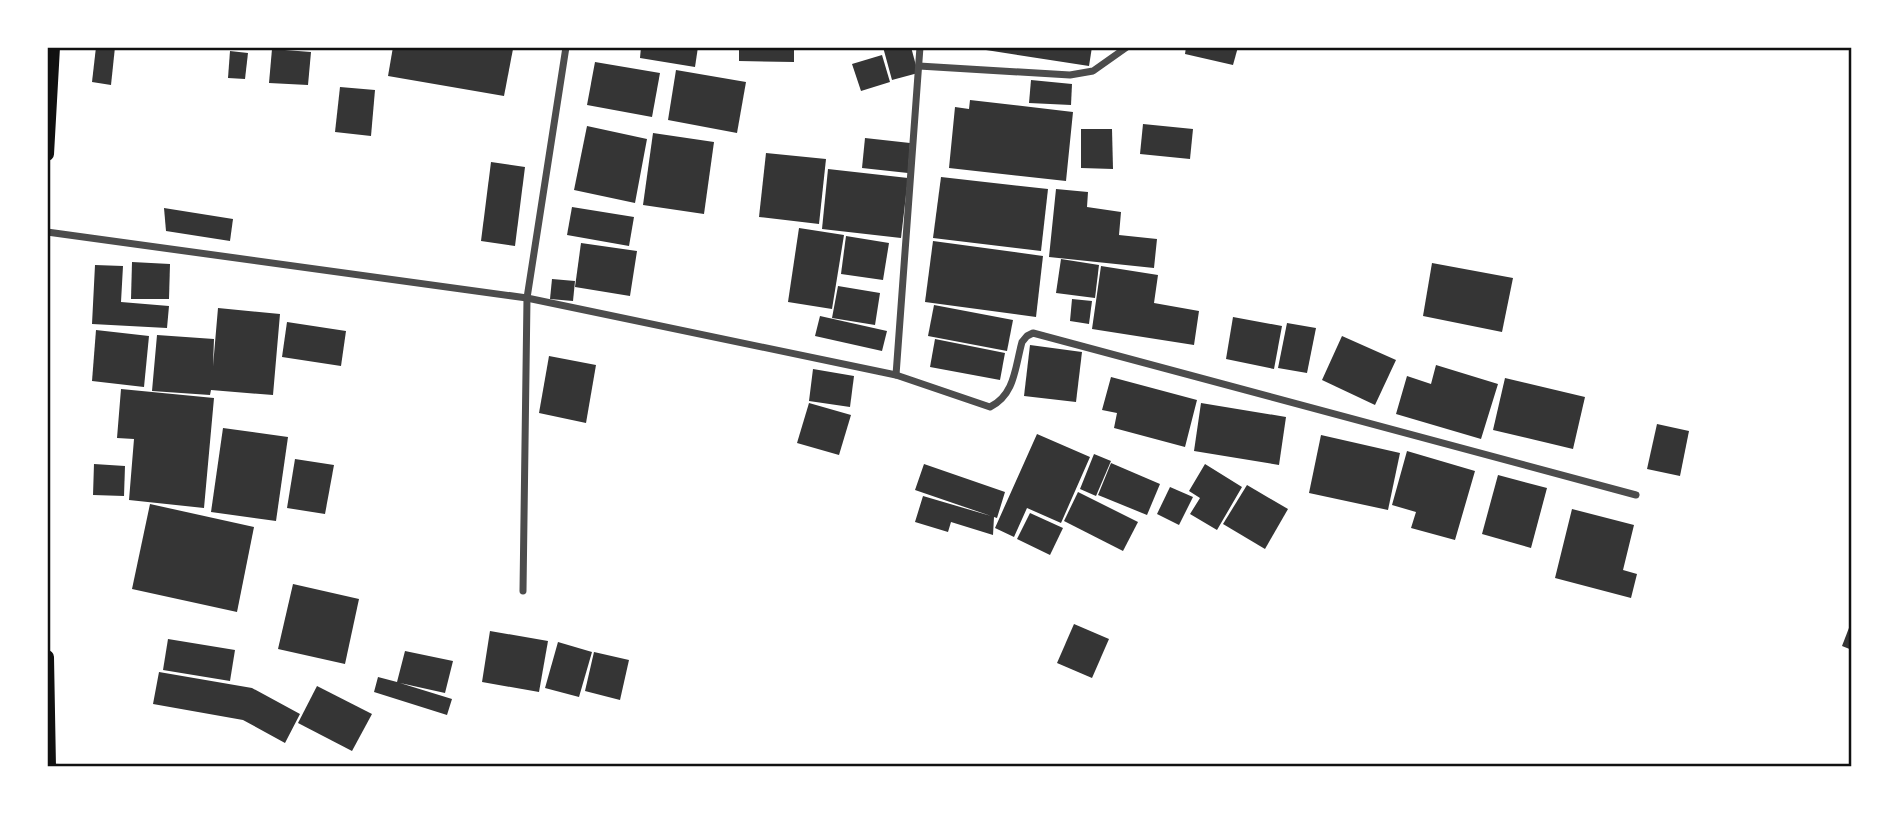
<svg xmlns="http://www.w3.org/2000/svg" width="1899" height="814" font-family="Montserrat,sans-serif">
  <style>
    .building { fill: #353535 }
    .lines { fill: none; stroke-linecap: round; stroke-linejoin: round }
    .service { stroke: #4c4c4c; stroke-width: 5 }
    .minor { stroke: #4c4c4c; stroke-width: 7 }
    .secondary { stroke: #111; stroke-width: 14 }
    .neatline { fill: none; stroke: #111; stroke-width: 2.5 }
  </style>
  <rect width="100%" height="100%" fill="#fff"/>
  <g class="building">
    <polygon points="96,47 115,47 111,85 92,82"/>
    <polygon points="393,47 513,49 504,96 388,76"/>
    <polygon points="641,47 698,47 695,67 640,58"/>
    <polygon points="739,47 794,47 794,62 739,61"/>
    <polygon points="883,47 911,47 918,73 892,80"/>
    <polygon points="986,47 1092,47 1089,66 986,50"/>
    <polygon points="1186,47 1238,47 1233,65 1185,54"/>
    <polygon points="272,49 311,52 308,85 269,83"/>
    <polygon points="230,51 248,53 245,79 228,78"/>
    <polygon points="882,55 890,82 861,91 852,64"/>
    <polygon points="595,62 660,73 652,117 587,105"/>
    <polygon points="676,70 746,82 737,133 668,120"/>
    <polygon points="1031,80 1072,84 1071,105 1029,103"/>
    <polygon points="340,87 375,90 371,136 335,132"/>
    <polygon points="970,100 1073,112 1066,181 949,168 955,107 969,109"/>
    <polygon points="1143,124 1193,129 1190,159 1140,154"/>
    <polygon points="587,126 647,139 635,203 574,190"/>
    <polygon points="1081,129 1112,129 1113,169 1081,168"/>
    <polygon points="653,133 714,142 704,214 643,205"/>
    <polygon points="865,138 910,143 908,173 862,168"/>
    <polygon points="766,153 826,159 819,224 759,217"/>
    <polygon points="491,162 525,167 515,246 481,241"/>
    <polygon points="828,169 908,178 901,238 822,229"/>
    <polygon points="941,177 1048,189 1041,251 933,238"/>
    <polygon points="1056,189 1088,192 1087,207 1121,212 1119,235 1157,239 1154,268 1049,257"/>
    <polygon points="572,207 634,217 629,246 567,235"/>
    <polygon points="164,208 233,219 230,241 166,231"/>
    <polygon points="799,228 844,235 832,309 788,302"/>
    <polygon points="846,236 889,243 883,280 841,274"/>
    <polygon points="933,241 1043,256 1036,317 925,302"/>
    <polygon points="581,243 637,251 630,296 575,287"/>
    <polygon points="1061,259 1099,265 1095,298 1056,293"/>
    <polygon points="132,262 170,264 169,299 131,299"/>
    <polygon points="1432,263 1513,278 1502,332 1423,316"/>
    <polygon points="95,265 123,266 121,302 169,306 167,328 92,324"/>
    <polygon points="1101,266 1158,275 1154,303 1199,311 1194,345 1092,329"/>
    <polygon points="552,279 575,281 573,301 550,299"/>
    <polygon points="838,286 880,293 875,325 832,318"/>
    <polygon points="1072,299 1092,301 1089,324 1070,321"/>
    <polygon points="934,305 1013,320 1007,351 928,336"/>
    <polygon points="218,308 280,314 273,395 211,390 210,395 152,391 157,335 214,339 213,366"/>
    <polygon points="820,316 887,331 882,351 815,336"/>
    <polygon points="1233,317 1282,326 1274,369 1226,359"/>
    <polygon points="287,322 346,331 341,366 282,357"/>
    <polygon points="1287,323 1316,328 1307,373 1278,368"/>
    <polygon points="96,330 149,336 144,387 92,381"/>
    <polygon points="1342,336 1396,360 1375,405 1322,380"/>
    <polygon points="935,339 1005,353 1000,380 930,367"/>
    <polygon points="1030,345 1082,352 1076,402 1024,396"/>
    <polygon points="549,356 596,365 586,423 539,413"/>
    <polygon points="1436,365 1498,384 1481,439 1396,414 1407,376 1431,384"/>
    <polygon points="813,369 854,376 850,407 809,401"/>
    <polygon points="1111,377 1197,400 1185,447 1114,428 1117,413 1102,410"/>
    <polygon points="1505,378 1585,397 1573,449 1493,430"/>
    <polygon points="121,389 214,398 204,508 129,500 134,439 117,438"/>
    <polygon points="809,403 851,415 839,455 797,443"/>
    <polygon points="1201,403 1286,417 1279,465 1194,451"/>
    <polygon points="1657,424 1689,431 1680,476 1647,469"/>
    <polygon points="223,428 288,437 276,521 211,512"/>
    <polygon points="1037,434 1090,457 1061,523 1027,508 1014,537 995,528"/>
    <polygon points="1321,435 1400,453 1388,510 1309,493"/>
    <polygon points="1407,451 1475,471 1455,540 1411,528 1416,512 1392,505"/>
    <polygon points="1094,454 1111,461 1096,496 1080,489"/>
    <polygon points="295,459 334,465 325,514 287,508"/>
    <polygon points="1111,463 1160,484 1147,515 1098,495"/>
    <polygon points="94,464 125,466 124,496 93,495"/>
    <polygon points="924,464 1005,492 997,518 994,517 993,535 951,522 948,532 915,522 923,496 991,516 915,490"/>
    <polygon points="1205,464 1242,487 1217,530 1190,514 1200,498 1189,491"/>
    <polygon points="1498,475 1547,488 1531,548 1482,534"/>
    <polygon points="1247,485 1288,509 1265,549 1223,524"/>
    <polygon points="1170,487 1193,497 1179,525 1157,514"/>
    <polygon points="1078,492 1138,522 1123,551 1064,521"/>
    <polygon points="150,504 254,527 237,612 132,589"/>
    <polygon points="1572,509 1634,525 1623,570 1637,574 1631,598 1555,578"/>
    <polygon points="1030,513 1063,528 1050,555 1017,539"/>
    <polygon points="293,584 359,599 345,664 278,649"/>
    <polygon points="1852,620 1852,650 1842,646"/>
    <polygon points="1074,624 1109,639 1092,678 1057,663"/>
    <polygon points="490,631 548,641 539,692 482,682"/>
    <polygon points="168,639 235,650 230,681 163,670"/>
    <polygon points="558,642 592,652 579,697 545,688"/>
    <polygon points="405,651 453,661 445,693 400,683 452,699 447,715 374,692 378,677 397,682"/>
    <polygon points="594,652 629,660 620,700 585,691"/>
    <polygon points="159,672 252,688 300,714 285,743 243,720 153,704"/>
    <polygon points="317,686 372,714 352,751 298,723"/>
  </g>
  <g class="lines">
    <polyline class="service" points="49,766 70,767"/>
    <g class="minor">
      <polyline points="919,66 1070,75 1093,71 1127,47"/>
      <polyline points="47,232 527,298 896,375 920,47"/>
      <path d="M896,375L990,407C1015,395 1015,367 1022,342L1027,336L1033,333L1636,495"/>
      <polyline points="523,591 527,298 566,47"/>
    </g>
    <g class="secondary">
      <polyline points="47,154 53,47"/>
      <polyline points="47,657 49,767"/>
    </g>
  </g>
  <rect width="1899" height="814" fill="none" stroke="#ffffff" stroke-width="98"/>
  <rect x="49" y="49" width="1801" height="716" class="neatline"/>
</svg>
